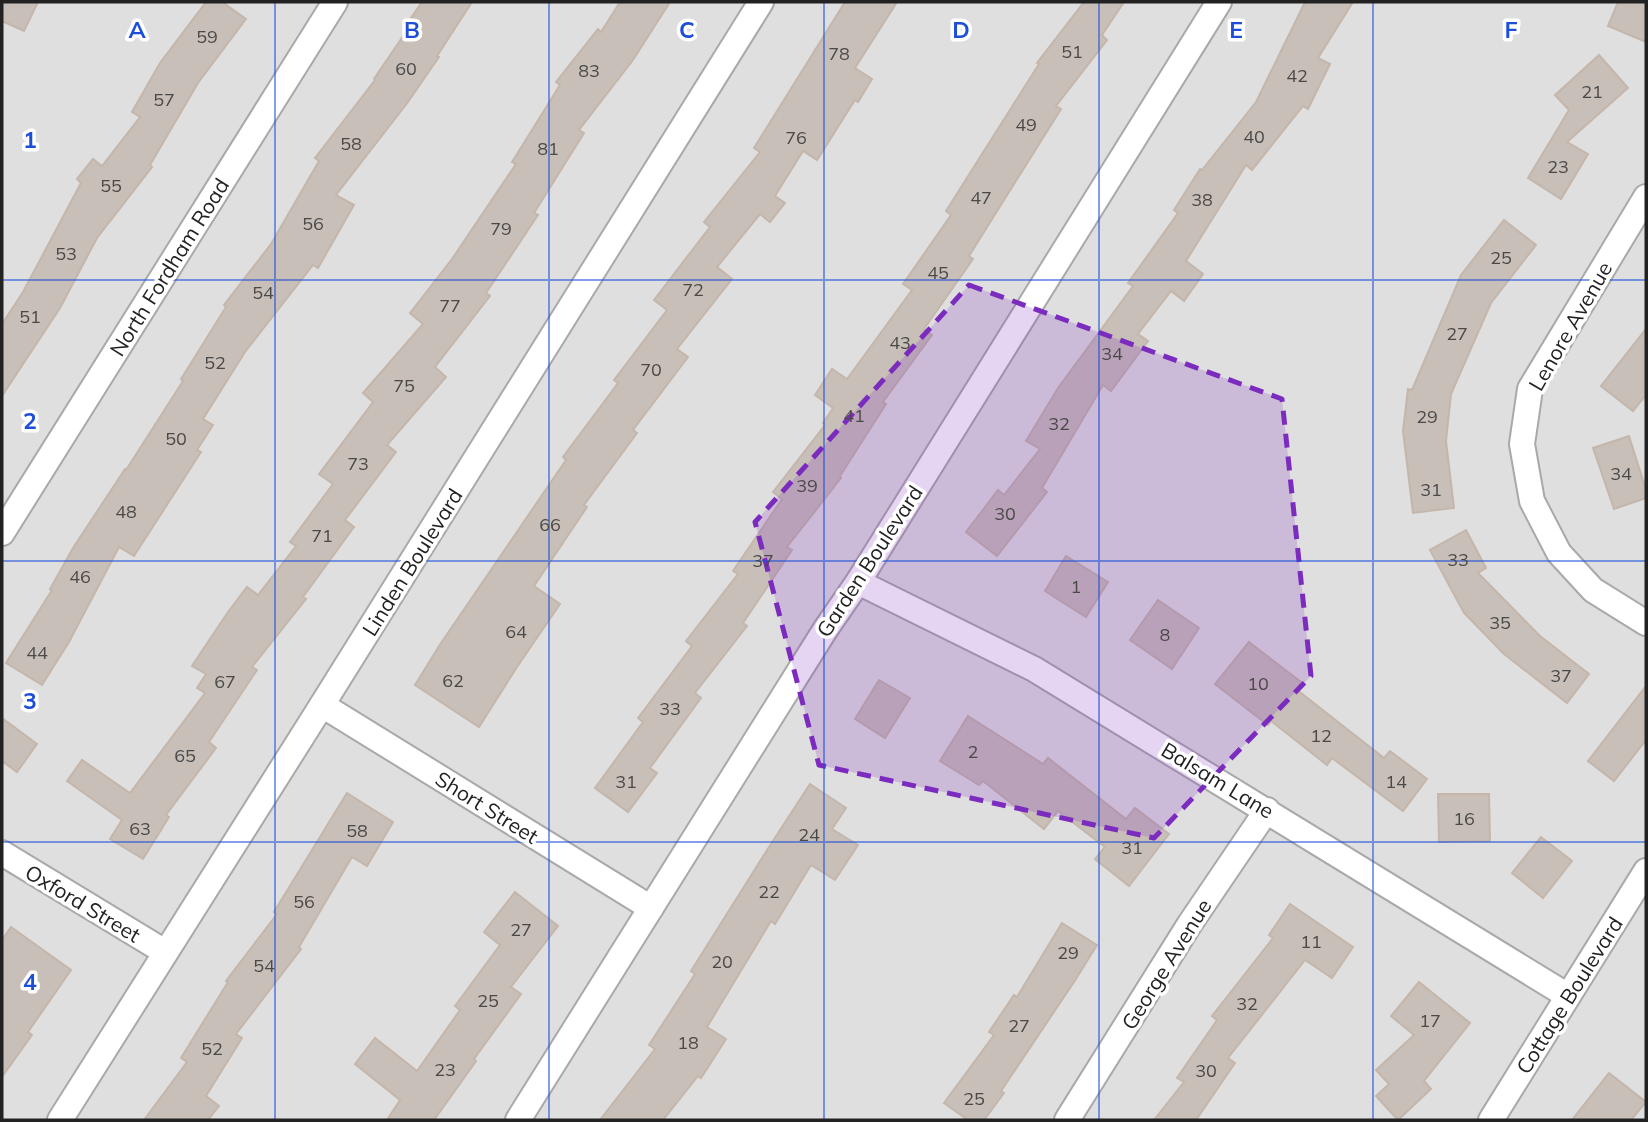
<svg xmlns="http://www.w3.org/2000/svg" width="1648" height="1122" font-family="Mulish,sans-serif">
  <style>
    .residential { fill: #e0dfdf }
    .building { fill: #c7bfb8; stroke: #c4b6ab; stroke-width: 2 }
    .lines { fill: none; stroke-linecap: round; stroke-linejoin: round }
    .minor-casing { stroke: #a9a9a9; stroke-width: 28 }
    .minor { stroke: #fff; stroke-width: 24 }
    .marked { fill: #7b2cbf; fill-opacity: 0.2; stroke: #7b2cbf; stroke-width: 5; stroke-dasharray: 14 9; stroke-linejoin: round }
    .grid { fill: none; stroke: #1d4ed8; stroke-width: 2; stroke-opacity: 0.55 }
    .labels { text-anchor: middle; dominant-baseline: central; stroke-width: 7; stroke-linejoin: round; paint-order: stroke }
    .number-label { font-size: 18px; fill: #4b4948 }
    .street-label { font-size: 21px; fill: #222; stroke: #fff }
    .grid-label { font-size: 23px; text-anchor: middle; font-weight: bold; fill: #1d4ed8; stroke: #fff; stroke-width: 7; stroke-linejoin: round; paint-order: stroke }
  </style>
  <rect width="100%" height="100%" fill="#f2efe9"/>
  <rect class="residential" x="2" y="2" width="1644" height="1118"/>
  <g class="building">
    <polygon points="2,2 38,2 24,31 2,21"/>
    <polygon points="206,2 222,2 246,19 198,83 150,165 152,167 97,238 60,308 2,396 2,324 23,292 81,183 77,179 93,159 102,166 140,117 132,112 160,63"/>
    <polygon points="422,2 472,2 437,56 439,57 408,102 336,195 354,205 318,268 313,265 245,352 203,419 213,425 197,450 201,452 134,556 119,547 69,642 42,685 6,663 52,590 50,589 73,548 125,469 126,470 183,381 181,379 226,307 224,305 271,244 319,161 315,158 375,80 374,79 414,20 411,18"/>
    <polygon points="620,2 670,2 633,60 579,130 584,133 534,213 538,215 486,293 490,296 435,367 446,377 387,445 396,452 345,520 354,527 303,597 306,599 252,667 257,670 209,742 216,748 166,815 169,817 143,859 110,839 122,820 67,781 82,760 130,793 205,693 197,688 206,674 192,666 228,612 247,587 258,595 296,546 290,542 333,484 319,474 373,402 363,393 423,324 410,313 452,259 516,164 512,162 560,85 556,82 598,29 601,32"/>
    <polygon points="845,2 897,2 855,68 872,79 858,102 855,100 817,160 803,151 775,196 785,203 770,222 760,214 717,267 732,279 677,349 688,357 633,430 637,433 584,505 587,507 534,586 560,604 517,667 479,727 415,685 441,643 566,460 563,457 618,383 614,380 667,310 654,300 710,227 704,222 760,152 754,148"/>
    <polygon points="1084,2 1124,2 1102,35 1107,40 1056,106 1061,109 969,256 973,259 924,329 932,335 883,402 886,404 840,476 841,478 787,547 792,550 743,623 747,626 695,693 701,698 650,768 657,773 628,812 595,788 643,722 638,718 692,646 686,641 738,574 733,571 782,499 773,492 825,425 823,423 833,408 815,395 832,369 847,379 912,290 903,284 951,215 946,211 1039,64 1037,63"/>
    <polygon points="1305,2 1353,2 1318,58 1330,64 1308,109 1303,106 1252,170 1246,165 1186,261 1203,274 1184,301 1171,291 1138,334 1148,341 1111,391 1103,385 1042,488 1047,492 997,556 966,532 998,490 1004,495 1040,449 1026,441 1058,388 1133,286 1128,283 1178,213 1174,210 1200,169 1202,170 1256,102"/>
    <polygon points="1618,2 1646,2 1646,42 1608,26"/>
    <polygon points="1599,55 1628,88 1567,142 1588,154 1561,199 1528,178 1569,110 1555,95"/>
    <polygon points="1504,220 1536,245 1491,303 1451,394 1446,441 1454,508 1413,513 1403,431 1408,389 1412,390 1461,275"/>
    <polygon points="1646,329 1646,395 1633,411 1601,386"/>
    <polygon points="1629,436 1646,490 1646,498 1614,509 1593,448"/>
    <polygon points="1466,530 1486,568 1478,573 1540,636 1589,674 1567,703 1504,654 1464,613 1430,550"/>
    <polygon points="1066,556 1108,582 1086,617 1045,591"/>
    <polygon points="1158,600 1199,628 1172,669 1130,640"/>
    <polygon points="1249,642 1301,682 1296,689 1384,758 1390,751 1427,779 1403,811 1332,758 1327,765 1271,721 1268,725 1215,684"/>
    <polygon points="879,680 910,698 885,738 855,719"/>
    <polygon points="1646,686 1646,740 1614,781 1588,761"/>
    <polygon points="968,716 1043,764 1048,758 1126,819 1135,808 1169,834 1129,886 1095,859 1105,847 1058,811 1044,829 983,781 979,785 940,761"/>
    <polygon points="2,718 37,744 17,772 2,761"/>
    <polygon points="810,784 846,808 832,829 858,845 835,880 811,865 775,924 771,921 707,1027 726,1039 701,1078 698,1076 663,1120 600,1120 655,1049 649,1045 695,974 691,971 769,847"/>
    <polygon points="347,793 393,822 367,866 352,857 299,947 301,949 236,1034 242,1038 206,1096 219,1106 208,1120 144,1120 187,1062 181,1058 228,982 226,981 277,914 274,912"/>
    <polygon points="1438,794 1489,794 1490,841 1439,842"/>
    <polygon points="1541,837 1572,861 1543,898 1512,873"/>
    <polygon points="515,892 558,926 511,987 521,994 474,1059 476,1061 434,1120 387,1120 400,1100 355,1064 375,1038 417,1071 460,1010 455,1006 500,945 484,932"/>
    <polygon points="1290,904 1353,947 1332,978 1305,960 1228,1058 1235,1063 1196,1120 1154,1120 1184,1082 1177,1078 1217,1020 1212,1016 1273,938 1269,935"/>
    <polygon points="1062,923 1097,945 1074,982 1001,1091 1004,1093 984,1120 968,1120 944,1103 994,1035 989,1032 1014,995 1017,997"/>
    <polygon points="11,927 71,970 28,1032 32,1035 2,1077 2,940"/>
    <polygon points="1419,982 1470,1023 1424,1081 1431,1089 1398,1120 1376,1096 1389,1084 1376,1070 1414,1035 1391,1016"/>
    <polygon points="1609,1073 1646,1102 1631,1120 1572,1120"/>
  </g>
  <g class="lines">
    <defs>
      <g id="minor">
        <polyline points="1646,197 1530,389 1522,444 1532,501 1559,553 1593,590 1646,623"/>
        <polyline points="2,533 335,2"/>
        <polyline points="858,582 1034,669 1568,996"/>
        <polyline points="322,705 651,908"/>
        <polyline points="2,853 165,952"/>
        <polyline points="60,1120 322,705 761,2"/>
        <polyline points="518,1120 825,630 858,582 1219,2"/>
        <polyline points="1067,1120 1189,925 1267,810"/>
        <polyline points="1491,1120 1646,871"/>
      </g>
    </defs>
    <use href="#minor" class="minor-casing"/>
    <use href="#minor" class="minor"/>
  </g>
  <path class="marked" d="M969,285L1282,399L1311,676L1154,838L819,765L755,522Z"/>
  <path class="grid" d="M275,2V1120M549,2V1120M824,2V1120M1099,2V1120M1373,2V1120M2,280H1646M2,561H1646M2,842H1646"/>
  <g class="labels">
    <g class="number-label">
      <text x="207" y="36">59</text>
      <text x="1072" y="51">51</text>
      <text x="839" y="53">78</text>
      <text x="406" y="68">60</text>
      <text x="589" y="70">83</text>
      <text x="1297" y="75">42</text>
      <text x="1592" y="91">21</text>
      <text x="164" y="99">57</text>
      <text x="1026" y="124">49</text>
      <text x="1254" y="136">40</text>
      <text x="796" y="137">76</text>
      <text x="351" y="143">58</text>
      <text x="548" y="148">81</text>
      <text x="1558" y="166">23</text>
      <text x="111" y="185">55</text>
      <text x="981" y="197">47</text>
      <text x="1202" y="199">38</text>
      <text x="313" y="223">56</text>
      <text x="501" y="228">79</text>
      <text x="66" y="253">53</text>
      <text x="1501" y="257">25</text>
      <text x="938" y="272">45</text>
      <text x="693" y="289">72</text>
      <text x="263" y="292">54</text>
      <text x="450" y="305">77</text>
      <text x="30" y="316">51</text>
      <text x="1457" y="333">27</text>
      <text x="900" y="342">43</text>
      <text x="1112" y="353">34</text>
      <text x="215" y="362">52</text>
      <text x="651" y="369">70</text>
      <text x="404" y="385">75</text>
      <text x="854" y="415">41</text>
      <text x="1427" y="416">29</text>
      <text x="1059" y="423">32</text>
      <text x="176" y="438">50</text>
      <text x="358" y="463">73</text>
      <text x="1621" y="473">34</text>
      <text x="807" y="485">39</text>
      <text x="1431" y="489">31</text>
      <text x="126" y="511">48</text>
      <text x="1005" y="513">30</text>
      <text x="550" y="524">66</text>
      <text x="322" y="535">71</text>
      <text x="1458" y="559">33</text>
      <text x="763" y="560">37</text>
      <text x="80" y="576">46</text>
      <text x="1076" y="586">1</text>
      <text x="1500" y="622">35</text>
      <text x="516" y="631">64</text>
      <text x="1165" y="634">8</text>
      <text x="37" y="652">44</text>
      <text x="1561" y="675">37</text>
      <text x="453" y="680">62</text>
      <text x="225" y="681">67</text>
      <text x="1258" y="683">10</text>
      <text x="670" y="708">33</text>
      <text x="1321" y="735">12</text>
      <text x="973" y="751">2</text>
      <text x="185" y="755">65</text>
      <text x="626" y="781">31</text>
      <text x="1396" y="781">14</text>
      <text x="1464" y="818">16</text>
      <text x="140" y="828">63</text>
      <text x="357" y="830">58</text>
      <text x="809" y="834">24</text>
      <text x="1132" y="847">31</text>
      <text x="769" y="891">22</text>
      <text x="304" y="901">56</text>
      <text x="521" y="929">27</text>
      <text x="1311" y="941">11</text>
      <text x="1068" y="952">29</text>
      <text x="722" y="961">20</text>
      <text x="264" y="965">54</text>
      <text x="488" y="1000">25</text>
      <text x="1247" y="1003">32</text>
      <text x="1430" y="1020">17</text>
      <text x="1019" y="1025">27</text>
      <text x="688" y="1042">18</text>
      <text x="212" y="1048">52</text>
      <text x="445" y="1069">23</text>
      <text x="1206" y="1070">30</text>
      <text x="974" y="1098">25</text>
    </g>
    <g class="street-label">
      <text transform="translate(169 267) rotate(-58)">North Fordham Road</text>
      <text transform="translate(1570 326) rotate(-60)">Lenore Avenue</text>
      <text transform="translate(869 561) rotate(-57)">Garden Boulevard</text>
      <text transform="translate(412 562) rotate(-58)">Linden Boulevard</text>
      <text transform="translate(1218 780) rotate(31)">Balsam Lane</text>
      <text transform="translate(487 807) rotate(32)">Short Street</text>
      <text transform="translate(83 903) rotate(31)">Oxford Street</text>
      <text transform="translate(1166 964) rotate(-58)">George Avenue</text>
      <text transform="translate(1569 995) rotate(-58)">Cottage Boulevard</text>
    </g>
  </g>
  <g class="grid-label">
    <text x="137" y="38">A</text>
    <text x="412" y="38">B</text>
    <text x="687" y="38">C</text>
    <text x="961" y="38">D</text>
    <text x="1236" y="38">E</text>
    <text x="1511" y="38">F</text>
    <text x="30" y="148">1</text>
    <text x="30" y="429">2</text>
    <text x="30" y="709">3</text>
    <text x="30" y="990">4</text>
  </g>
  <rect width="1648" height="1122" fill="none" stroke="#222222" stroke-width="7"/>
</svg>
